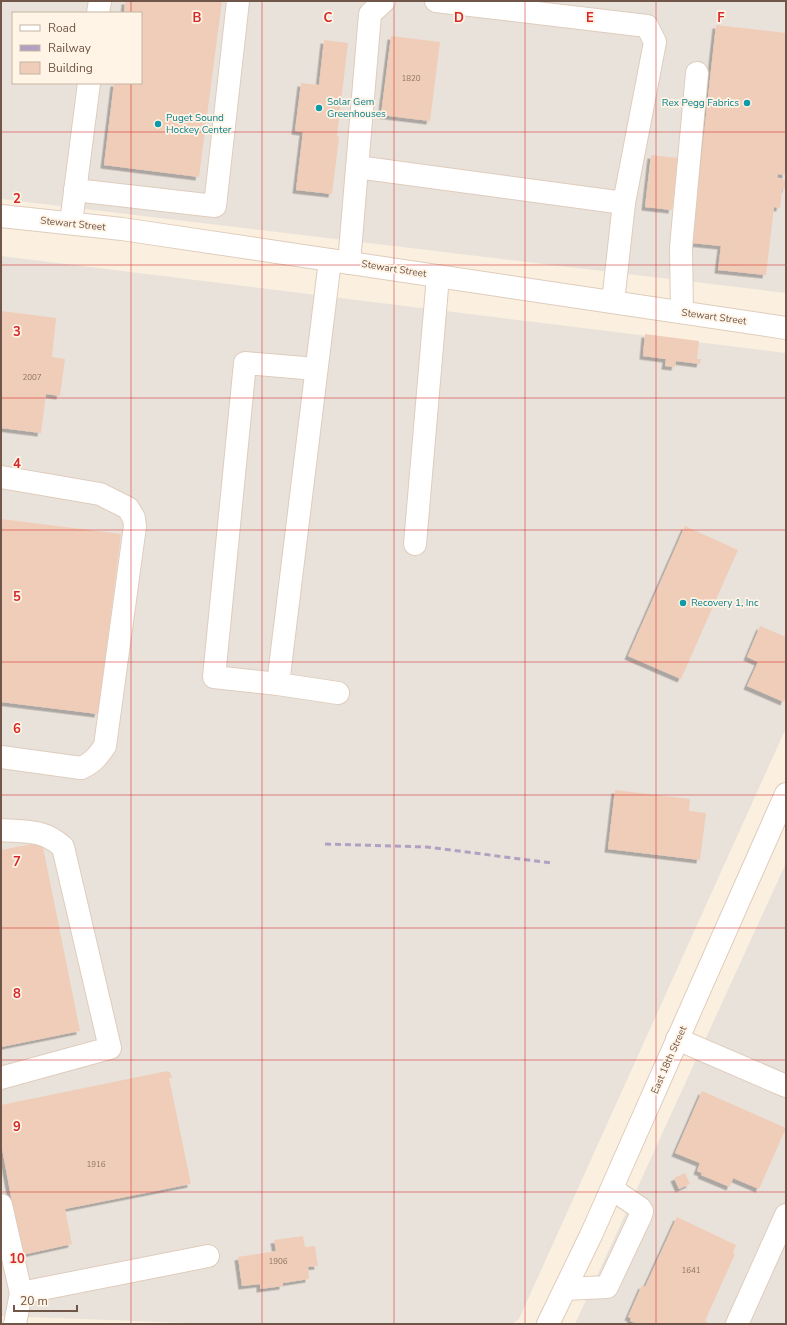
<svg xmlns="http://www.w3.org/2000/svg" width="787" height="1325" font-family="'Nunito Sans',sans-serif">
  <style>
    .industrial { fill: #e9e2db; fill-rule: evenodd }
    .building { fill: #f0cdb8; filter: url(#shadow) }
    .lines { fill: none; stroke-linecap: round; stroke-linejoin: round }
    .minor-casing { stroke: #dfccbc; stroke-width: 24 }
    .minor { stroke: #fff; stroke-width: 22 }
    .rail { stroke: #b2a0c3; stroke-width: 3; stroke-dasharray: 6 4; stroke-linecap: butt }
    .grid { fill: none; stroke: #d62828; stroke-width: 1; stroke-opacity: 0.55 }
    .culture-dot { fill: #0f9aa8; stroke: #fff4e5; stroke-width: 1.5 }
    .labels { text-anchor: middle; dominant-baseline: central; stroke-width: 3.5; stroke-linejoin: round; paint-order: stroke }
    .number-label { font-size: 8px; fill: #907464 }
    .culture-label { font-size: 10px; fill: #0d838f; stroke: #fff4e5; text-anchor: start }
    .street-label { font-size: 10px; fill: #705648; stroke: #fff4e5 }
    .grid-label { font-size: 13px; text-anchor: middle; font-weight: bold; fill: #d62828; stroke: #fff4e5; stroke-width: 3.5; stroke-linejoin: round; paint-order: stroke }
  </style>
  <defs>
    <filter id="shadow"><feDropShadow dx="-3.5" dy="3.5" stdDeviation="0" flood-color="#0004"/></filter>
  </defs>
  <rect width="100%" height="100%" fill="#fbf0df"/>
  <g class="industrial">
    <path d="M1,1H786V293L1,199ZM13,13H141V83H13Z"/>
    <polygon points="1,256 786,353 786,728 519,1319 512,1324 213,1324 1,1316"/>
    <polygon points="786,863 786,1324 575,1324"/>
  </g>
  <g class="building">
    <polygon points="125,1 222,1 199,177 104,165 114,83 141,83 141,13 124,13"/>
    <polygon points="716,25 786,33 786,175 778,174 777,178 786,180 786,189 782,189 780,208 774,207 766,275 718,270 721,246 692,243"/>
    <polygon points="391,36 440,42 430,121 381,115"/>
    <polygon points="324,40 348,43 337,136 339,137 332,194 296,190 303,132 295,131 301,83 319,85"/>
    <polygon points="651,155 678,158 672,210 645,207"/>
    <polygon points="1,311 56,318 52,357 65,359 60,396 46,394 41,433 1,428"/>
    <polygon points="645,334 699,341 697,359 701,359 700,364 676,361 675,367 665,366 666,359 643,356"/>
    <polygon points="1,519 121,534 98,714 1,702"/>
    <polygon points="685,526 738,550 681,679 628,656"/>
    <polygon points="760,626 786,637 786,696 784,702 747,686 758,662 747,657"/>
    <polygon points="615,790 690,799 689,811 706,813 700,860 608,849"/>
    <polygon points="42,842 80,1031 1,1047 1,850"/>
    <polygon points="167,1071 167,1072 170,1072 172,1078 169,1078 191,1184 65,1209 72,1244 22,1255 1,1143 1,1105"/>
    <polygon points="702,1091 786,1128 759,1189 733,1178 730,1187 701,1175 702,1173 697,1171 700,1163 675,1153"/>
    <polygon points="685,1173 690,1184 679,1189 674,1178"/>
    <polygon points="677,1217 736,1245 733,1253 735,1254 705,1321 707,1322 707,1324 638,1324 630,1321 631,1318 628,1317 642,1285 645,1287"/>
    <polygon points="303,1236 305,1247 315,1246 318,1266 308,1267 309,1279 283,1283 283,1286 260,1289 260,1284 242,1286 238,1257 276,1251 274,1240"/>
  </g>
  <g class="lines">
    <defs>
      <g id="minor">
        <polyline points="98,13 100,1"/>
        <polyline points="357,167 624,203 655,42 647,26 436,1"/>
        <polyline points="75,190 215,206 238,1"/>
        <polyline points="1,216 122,229 786,328"/>
        <polyline points="71,223 89,83"/>
        <polyline points="330,260 278,684 338,693"/>
        <polyline points="349,263 370,14 384,1"/>
        <polyline points="613,302 624,203"/>
        <polyline points="682,312 681,247 697,73"/>
        <path d="M1,477L100,494L128,508L134,518L135,526L105,746C98,756 93,763 81,768L1,757"/>
        <polyline points="415,544 438,276"/>
        <polyline points="278,684 214,677 245,363 316,369"/>
        <path d="M1,830C26,832 43,829 63,847L110,1048L1,1078"/>
        <polyline points="677,1039 786,1086"/>
        <polyline points="1,1205 21,1293"/>
        <polyline points="565,1289 607,1287 641,1215 642,1211 640,1208 612,1189"/>
        <polyline points="15,1324 21,1293 208,1256"/>
        <polyline points="548,1324 592,1233 786,794"/>
        <polyline points="737,1324 786,1215"/>
      </g>
    </defs>
    <use href="#minor" class="minor-casing"/>
    <use href="#minor" class="minor"/>
    <polyline class="rail" points="325,844 427,847 552,863"/>
  </g>
  <path class="grid" d="M131,1V13M262,1V1324M394,1V1324M525,1V1324M656,1V1324M131,83V1324M1,132H786M1,265H786M1,398H786M1,530H786M1,662H786M1,795H786M1,928H786M1,1060H786M1,1192H786"/>
  <g class="culture-dot">
    <circle cx="747" cy="103" r="4"/>
    <circle cx="319" cy="108" r="4"/>
    <circle cx="158" cy="124" r="4"/>
    <circle cx="683" cy="603" r="4"/>
  </g>
  <g class="labels">
    <g class="number-label">
      <text x="411" y="78">1820</text>
      <text x="32" y="377">2007</text>
      <text x="96" y="1164">1916</text>
      <text x="278" y="1261">1906</text>
      <text x="691" y="1270">1641</text>
    </g>
    <g class="culture-label">
      <text x="327" y="102">Solar Gem<tspan x="327" dy="12">Greenhouses</tspan></text>
      <text x="739" y="103" text-anchor="end">Rex Pegg Fabrics</text>
      <text x="166" y="118">Puget Sound<tspan x="166" dy="12">Hockey Center</tspan></text>
      <text x="691" y="603">Recovery 1, Inc</text>
    </g>
    <g class="street-label">
      <text transform="translate(73 224) rotate(6)">Stewart Street</text>
      <text transform="translate(394 269) rotate(9)">Stewart Street</text>
      <text transform="translate(714 317) rotate(8)">Stewart Street</text>
      <text transform="translate(669 1060) rotate(-66)">East 18th Street</text>
    </g>
  </g>
  <g class="grid-label">
    <text x="197" y="22">B</text>
    <text x="328" y="22">C</text>
    <text x="459" y="22">D</text>
    <text x="590" y="22">E</text>
    <text x="721" y="22">F</text>
    <text x="17" y="203">2</text>
    <text x="17" y="336">3</text>
    <text x="17" y="468">4</text>
    <text x="17" y="601">5</text>
    <text x="17" y="733">6</text>
    <text x="17" y="866">7</text>
    <text x="17" y="998">8</text>
    <text x="17" y="1131">9</text>
    <text x="17" y="1263">10</text>
  </g>
  <rect width="787" height="1325" fill="none" stroke="#705648" stroke-width="4"/>
  <rect x="12" y="12" width="130" height="72" fill="#fff4e5" stroke="#c6b5a6"/>
  <rect x="20" y="25" width="20" height="6" fill="#ffffff" stroke="#c6b5a6"/>
  <text x="48" y="32" font-size="12" fill="#705648">Road</text>
  <rect x="20" y="45" width="20" height="6" fill="#b2a0c3" stroke="#c6b5a6"/>
  <text x="48" y="52" font-size="12" fill="#705648">Railway</text>
  <rect x="20" y="62" width="20" height="12" fill="#f0cdb8" stroke="#c6b5a6"/>
  <text x="48" y="72" font-size="12" fill="#705648">Building</text>
  <path d="M14 1305v6h63v-6" fill="none" stroke="#705648" stroke-width="2"/>
  <text x="20" y="1305" font-size="12" fill="#705648" stroke="#fff4e5" stroke-width="3" paint-order="stroke">20 m</text>
</svg>
